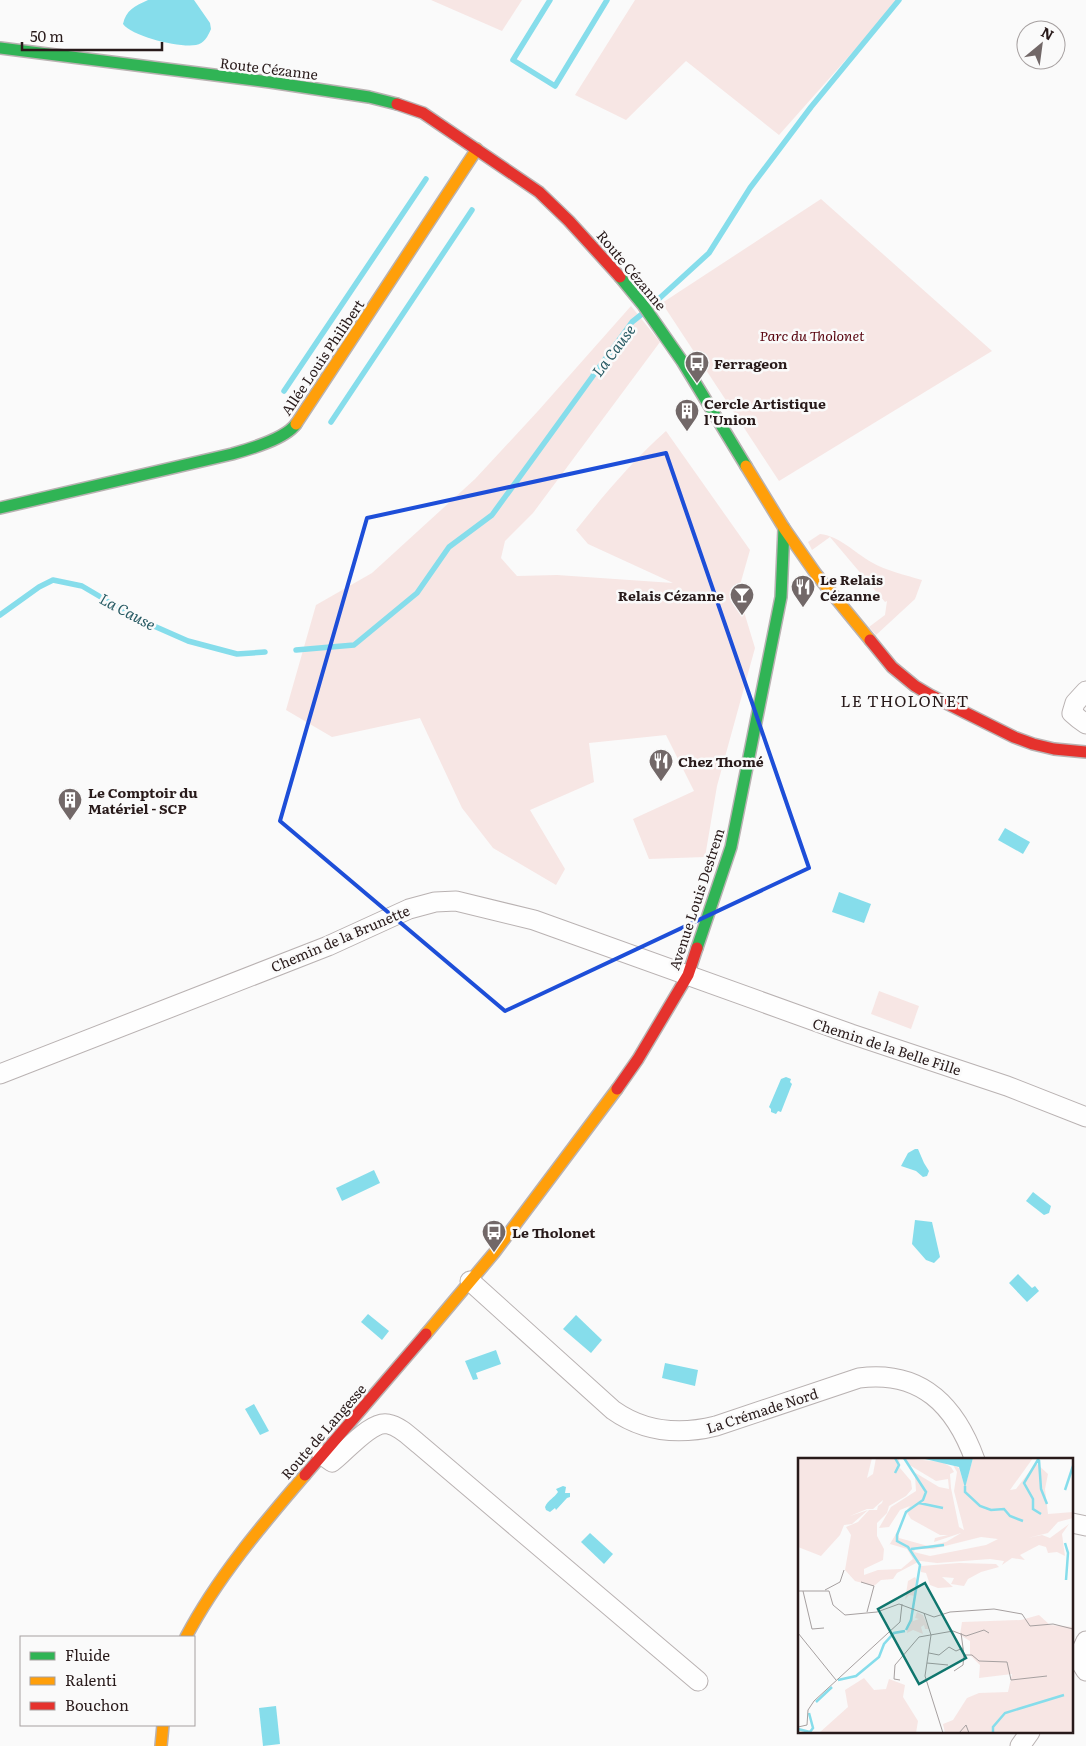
<svg xmlns="http://www.w3.org/2000/svg" width="1086" height="1746" font-family="Literata,serif">
  <style>
    .green { fill: #f7e6e4 }
    .water { fill: #86ddeb }
    .lines { fill: none; stroke-linecap: round; stroke-linejoin: round }
    .stream { stroke: #86ddeb; stroke-width: 5.5 }
    .street-casing { stroke: #b9b2b2; stroke-width: 21 }
    .fast-casing { stroke: #b9b2b2; stroke-width: 14 }
    .slow-casing { stroke: #b9b2b2; stroke-width: 14 }
    .jam-casing { stroke: #b9b2b2; stroke-width: 14 }
    .street { stroke: #fefefe; stroke-width: 19 }
    .fast { stroke: #30b455; stroke-width: 11 }
    .slow { stroke: #ff9f0a; stroke-width: 11 }
    .jam { stroke: #e5322d; stroke-width: 11 }
    .marked { fill: none; stroke: #1d4ed8; stroke-width: 4; stroke-linejoin: round }
    .labels { text-anchor: middle; dominant-baseline: central; stroke-width: 5; stroke-linejoin: round; paint-order: stroke }
    .street-label { font-size: 14px; fill: #281a1a; stroke: #fafafa }
    .park-label { font-size: 14px; font-style: italic; fill: #58040e; stroke: #fafafa }
    .poi-label { font-size: 14px; font-weight: bold; fill: #281a1a; stroke: #fafafa; text-anchor: start }
    .water-label { font-size: 15px; font-style: italic; fill: #275a63; stroke: #fafafa }
    .quarter-label { font-size: 16px; letter-spacing: 1px; fill: #281a1a; stroke: #fafafa }
    .inset-river { fill: none; stroke: #86ddeb; stroke-width: 2.5 }
    .inset-road { fill: none; stroke: #a6a0a0; stroke-width: 1 }
    .view { fill: #0f766e; fill-opacity: 0.15; stroke: #0f766e; stroke-width: 2.5 }
    .inset-edge { fill: none; stroke: #281a1a; stroke-width: 2.5 }
  </style>
  <rect width="100%" height="100%" fill="#fafafa"/>
  <g class="green">
    <polygon points="431,0 522,0 502,31"/>
    <polygon points="635,0 899,0 779,135 686,61 626,120 575,95"/>
    <polygon points="821,199 992,351 779,481 662,303"/>
    <path d="M631,306L660,342L533,513L505,541L501,558L517,576L557,575L673,583L588,544L576,530C604,495 632,461 666,431L750,550L738,592L755,648L717,786L705,857L649,859L633,819L694,791L666,735L589,743L594,782L530,810L565,869L556,885L493,848L462,808L420,718L332,737L286,710L316,605L372,573L475,479L538,411Z"/>
    <path d="M820,534C839,536 854,552 871,562C887,571 905,575 922,580L915,599L876,635L869,627L885,615L887,601L885,602L830,537L812,550L808,542Z"/>
    <polygon points="879,991 919,1006 911,1029 871,1014"/>
  </g>
  <g class="water">
    <path d="M148,0H194L210,23L211,29C208,36 204,44 196,45C180,48 133,37 123,24C126,10 135,6 148,0Z"/>
    <polygon points="1005,828 1030,842 1023,854 998,840"/>
    <polygon points="839,892 871,904 864,923 832,912"/>
    <polygon points="786,1077 791,1079 790,1082 792,1084 781,1112 778,1111 776,1114 771,1112 771,1109 769,1107 781,1079"/>
    <polygon points="915,1149 918,1149 924,1163 929,1171 927,1176 923,1177 916,1171 901,1166 908,1153"/>
    <polygon points="374,1170 380,1183 342,1201 336,1188"/>
    <polygon points="1033,1192 1051,1206 1049,1213 1044,1215 1026,1201"/>
    <polygon points="915,1220 932,1222 940,1257 934,1263 926,1260 912,1244"/>
    <polygon points="1018,1274 1032,1288 1035,1286 1039,1291 1027,1302 1009,1283"/>
    <polygon points="368,1314 389,1331 382,1340 361,1322"/>
    <polygon points="576,1315 602,1340 591,1353 563,1329"/>
    <polygon points="496,1350 501,1364 476,1373 478,1379 473,1380 465,1361"/>
    <polygon points="665,1363 698,1370 695,1386 662,1378"/>
    <polygon points="254,1404 269,1431 260,1435 245,1409"/>
    <path d="M563,1486L566,1487L565,1493H570V1497L567,1498L556,1510L555,1508L550,1512L546,1510L545,1507C548,1500 554,1498 558,1492L556,1489Z"/>
    <polygon points="590,1533 613,1554 604,1564 581,1542"/>
    <polygon points="276,1706 280,1744 263,1746 259,1708"/>
  </g>
  <g class="lines">
    <g class="stream">
      <polyline points="550,0 513,60 555,86 607,0"/>
      <polyline points="651,306 709,253 750,188 811,107 899,0"/>
      <polyline points="284,391 426,179"/>
      <polyline points="331,422 472,210"/>
      <polyline points="0,615 39,587 53,580 82,586 138,619 188,641 237,654 265,652"/>
      <polyline points="296,650 354,645 417,593 449,547 492,515 632,322 642,314"/>
    </g>
    <defs>
      <g id="street">
        <polyline points="1086,691 1075,703 1072,713 1079,719 1086,724"/>
        <polyline points="0,1074 328,946 409,909 435,902 456,901 534,920 851,1034 1007,1086 1086,1117"/>
        <path d="M470,1281L613,1410C644,1432 680,1435 716,1426L859,1378C921,1370 955,1405 975,1460"/>
        <path d="M322,1455L332,1462C346,1452 371,1420 388,1424C400,1426 411,1438 420,1445L698,1681"/>
        <polyline points="1072,1523 1086,1526"/>
        <polyline points="1086,1641 1078,1658 1086,1671"/>
        <polyline points="1020,1746 1030,1732"/>
      </g>
      <g id="fast">
        <polyline points="0,48 270,82 369,97 397,104"/>
        <polyline points="620,277 643,305 682,361 746,466"/>
        <path d="M0,508L232,454C250,449 285,439 296,424"/>
        <polyline points="697,948 731,847 781,597 784,528"/>
      </g>
      <g id="slow">
        <polyline points="296,424 477,149"/>
        <polyline points="746,466 784,528 816,574 870,640"/>
        <polyline points="426,1334 494,1253 617,1089"/>
        <path d="M186,1637C217,1578 262,1525 305,1475"/>
        <polyline points="161,1746 163,1725"/>
      </g>
      <g id="jam">
        <polyline points="397,104 423,113 539,192 569,221 620,277"/>
        <polyline points="870,640 892,667 915,686 930,695 1014,737 1033,744 1054,749 1086,752"/>
        <polyline points="617,1089 638,1059 688,975 697,948"/>
        <polyline points="305,1475 426,1334"/>
      </g>
    </defs>
    <use href="#street" class="street-casing"/>
    <use href="#fast" class="fast-casing"/>
    <use href="#slow" class="slow-casing"/>
    <use href="#jam" class="jam-casing"/>
    <use href="#street" class="street"/>
    <use href="#fast" class="fast"/>
    <use href="#slow" class="slow"/>
    <use href="#jam" class="jam"/>
  </g>
  <path class="marked" d="M666,453L809,868L505,1011L280,821L367,518Z"/>
  <defs>
    <symbol id="bus-pin" viewBox="-11 -11 22 30"><path d="M0 17L-7.5 6A9.5 9.5 0 1 1 7.5 6Z" fill="#726868" stroke="#fafafa"/><path d="M-5-6H5V4H4V6H2V4H-2V6H-4V4H-5ZM-3.5-4V0h7V-4ZM-3.5 1.2v1.5H-2V1.2ZM2 1.2v1.5H3.5V1.2Z" fill="#fff"/></symbol>
    <symbol id="building-pin" viewBox="-11 -11 22 30"><path d="M0 17L-7.5 6A9.5 9.5 0 1 1 7.5 6Z" fill="#726868" stroke="#fafafa"/><path d="M-4-6H4V6H1V3H-1V6H-4ZM-2.5-4.3h1.7v1.8h-1.7ZM.8-4.3h1.7v1.8H.8ZM-2.5-1h1.7V.8h-1.7ZM.8-1h1.7V.8H.8Z" fill="#fff"/></symbol>
    <symbol id="restaurant-pin" viewBox="-11 -11 22 30"><path d="M0 17L-7.5 6A9.5 9.5 0 1 1 7.5 6Z" fill="#726868" stroke="#fafafa"/><path d="M-5-6h1v4h1v-4h1v4h1v-4h1v5L-1.5 .5V6h-2V.5L-5-1ZM5-6V6H3V1.5H1.5Q1.5-4 5-6Z" fill="#fff"/></symbol>
    <symbol id="bar-pin" viewBox="-11 -11 22 30"><path d="M0 17L-7.5 6A9.5 9.5 0 1 1 7.5 6Z" fill="#726868" stroke="#fafafa"/><path d="M-6-5H6L.8 .8V4.5H3.5V6h-7V4.5H-.8V.8Z" fill="#fff"/></symbol>
  </defs>
  <g fill-rule="evenodd">
    <use href="#bus-pin" x="683" y="349" width="28" height="38"/>
    <use href="#building-pin" x="673" y="397" width="28" height="38"/>
    <use href="#restaurant-pin" x="789" y="573" width="28" height="38"/>
    <use href="#bar-pin" x="728" y="581" width="28" height="38"/>
    <use href="#restaurant-pin" x="647" y="747" width="28" height="38"/>
    <use href="#building-pin" x="56" y="786" width="28" height="38"/>
    <use href="#bus-pin" x="480" y="1218" width="28" height="38"/>
  </g>
  <g class="labels">
    <g class="street-label">
      <text transform="translate(269 68) rotate(7)">Route Cézanne</text>
      <text transform="translate(632 270) rotate(50)">Route Cézanne</text>
      <text transform="translate(322 357) rotate(-56)">Allée Louis Philibert</text>
      <text transform="translate(696 899) rotate(-72)">Avenue Louis Destrem</text>
      <text transform="translate(340 938) rotate(-23)">Chemin de la Brunette</text>
      <text transform="translate(887 1046) rotate(18)">Chemin de la Belle Fille</text>
      <text transform="translate(762 1410) rotate(-18)">La Crémade Nord</text>
      <text transform="translate(323 1431) rotate(-49)">Route de Langesse</text>
    </g>
    <g class="park-label">
      <text x="812" y="335">Parc du Tholonet</text>
    </g>
    <g class="poi-label">
      <text x="714" y="363">Ferrageon</text>
      <text x="704" y="403">Cercle Artistique<tspan x="704" dy="16">l'Union</tspan></text>
      <text x="820" y="579">Le Relais<tspan x="820" dy="16">Cézanne</tspan></text>
      <text x="724" y="595" text-anchor="end">Relais Cézanne</text>
      <text x="678" y="761">Chez Thomé</text>
      <text x="88" y="792">Le Comptoir du<tspan x="88" dy="16">Matériel - SCP</tspan></text>
      <text x="512" y="1232">Le Tholonet</text>
    </g>
    <g class="water-label">
      <text transform="translate(613 350) rotate(-53)">La Cause</text>
      <text transform="translate(128 611) rotate(28)">La Cause</text>
    </g>
    <g class="quarter-label">
      <text x="905" y="700">LE THOLONET</text>
    </g>
  </g>
  <g transform="translate(798 1458)">
    <rect width="275" height="275" fill="#fafafa"/>
    <path d="M0,0H74L69,20L75,16L78,0H101L102,10L113,23L114,31L108,38L91,48L89,55L79,65V78L86,91L85,102L66,111V117L80,112L103,111L115,101L109,91L92,86L90,89L101,71V80L130,88L148,84L163,75L136,84L137,80L150,77H142L113,61L108,53L112,48L102,52L91,69L81,70L93,49L118,33L117,18L125,27L116,14L141,29L151,31L150,21L138,23L113,8V12L105,0L144,4L153,9L156,14L152,16L153,30L161,69L166,72L156,33L159,14L155,7L161,10L167,29L175,0H235L212,32L218,31L238,5L250,16L247,31L250,56L275,54V60L260,64L250,75L230,80L244,77L252,80L271,66L264,76L267,98L259,94L250,95L248,89L241,87L222,97L227,102L214,100L204,107L206,103L192,101L139,105L122,103L99,115L95,121L83,122L76,128L57,123L47,112L53,77L48,69L60,64L71,52H79L80,48L84,45L85,42L75,51H69L52,58L70,52L54,66L46,67L42,77L23,98L0,89ZM183,79L200,81L188,87L132,98L116,94L117,91H135ZM161,105L198,106L201,109L183,114L170,121L166,128L153,126L156,120L144,119L155,129L140,130L132,127L128,115L123,114V108ZM117,119L120,124L117,138L111,137L107,142L110,123ZM114,149L115,163L121,161L117,160L119,154L125,157L131,171H127L126,167L123,169L125,176L115,172L109,175ZM241,157L252,167L275,169V275H147L145,266L155,262L169,240L181,235L210,234L214,216L181,220L182,207L172,197V183L162,177L164,164L223,162ZM66,220L76,232L88,231L91,221L107,227L105,239L120,263L118,275H21L50,249L47,232Z" fill="#f7e6e4" fill-rule="evenodd"/>
    <path d="M175,0L167,30L161,9L127,1Z" fill="#86ddeb"/>
    <path class="inset-river" d="M97,0L101,7L97,15M106,0L128,34L125,42L108,54L99,77V83L110,89L122,107L113,162L108,172M241,0L226,25L235,41V51L243,56M241,2L243,31L249,46M167,28V34L182,48L193,52L206,51L212,58L225,63M267,32L275,8M121,45L145,50M267,85L270,95L268,122M113,91L146,87M40,222L58,218L81,199L86,186L96,175L107,173M18,244L34,229M0,271L12,274L15,270L11,255M195,275V269L207,255L266,237"/>
    <path class="inset-road" d="M63,124L76,128L69,154M27,132L42,124L46,112M0,133H31L35,147L47,157L79,154L101,146L136,159L152,154L196,151L224,156L232,168L255,166L275,171M5,133L14,171L26,170M126,155L133,177L127,218L145,275M0,175L38,222M163,175L166,197H174L181,203L209,204L213,222L249,218M131,195L141,197L151,189L158,193L165,190M129,205L150,207M156,213L165,207L166,197M102,222L96,221L97,207L121,179L155,173L168,178L186,172L191,175M0,269L9,267L10,252L16,243L102,164L104,146M161,275L168,267L171,275"/>
    <path class="view" d="M127,125L168,200L121,226L80,151Z"/>
    <rect width="275" height="275" class="inset-edge"/>
  </g>
  <rect x="20" y="1636" width="175" height="90" fill="#fafafa" stroke="#a6a0a0"/>
  <rect x="30" y="1652" width="25" height="8" fill="#30b455" stroke="#a6a0a0"/>
  <text x="65" y="1661" font-size="15" fill="#281a1a">Fluide</text>
  <rect x="30" y="1677" width="25" height="8" fill="#ff9f0a" stroke="#a6a0a0"/>
  <text x="65" y="1686" font-size="15" fill="#281a1a">Ralenti</text>
  <rect x="30" y="1702" width="25" height="8" fill="#e5322d" stroke="#a6a0a0"/>
  <text x="65" y="1711" font-size="15" fill="#281a1a">Bouchon</text>
  <g transform="translate(1041 45) rotate(29)"><circle r="24" fill="#fafafa" stroke="#a6a0a0"/>
  <path d="M0-4L9 19L0 12L-9 19Z" fill="#726868"/>
  <text y="-8" font-size="14" font-weight="bold" text-anchor="middle" fill="#281a1a">N</text>
  </g>
  <path d="M22 42v8h140v-8" fill="none" stroke="#281a1a" stroke-width="2.5"/>
  <text x="30" y="42" font-size="15" fill="#281a1a" stroke="#fafafa" stroke-width="4" paint-order="stroke">50 m</text>
</svg>
